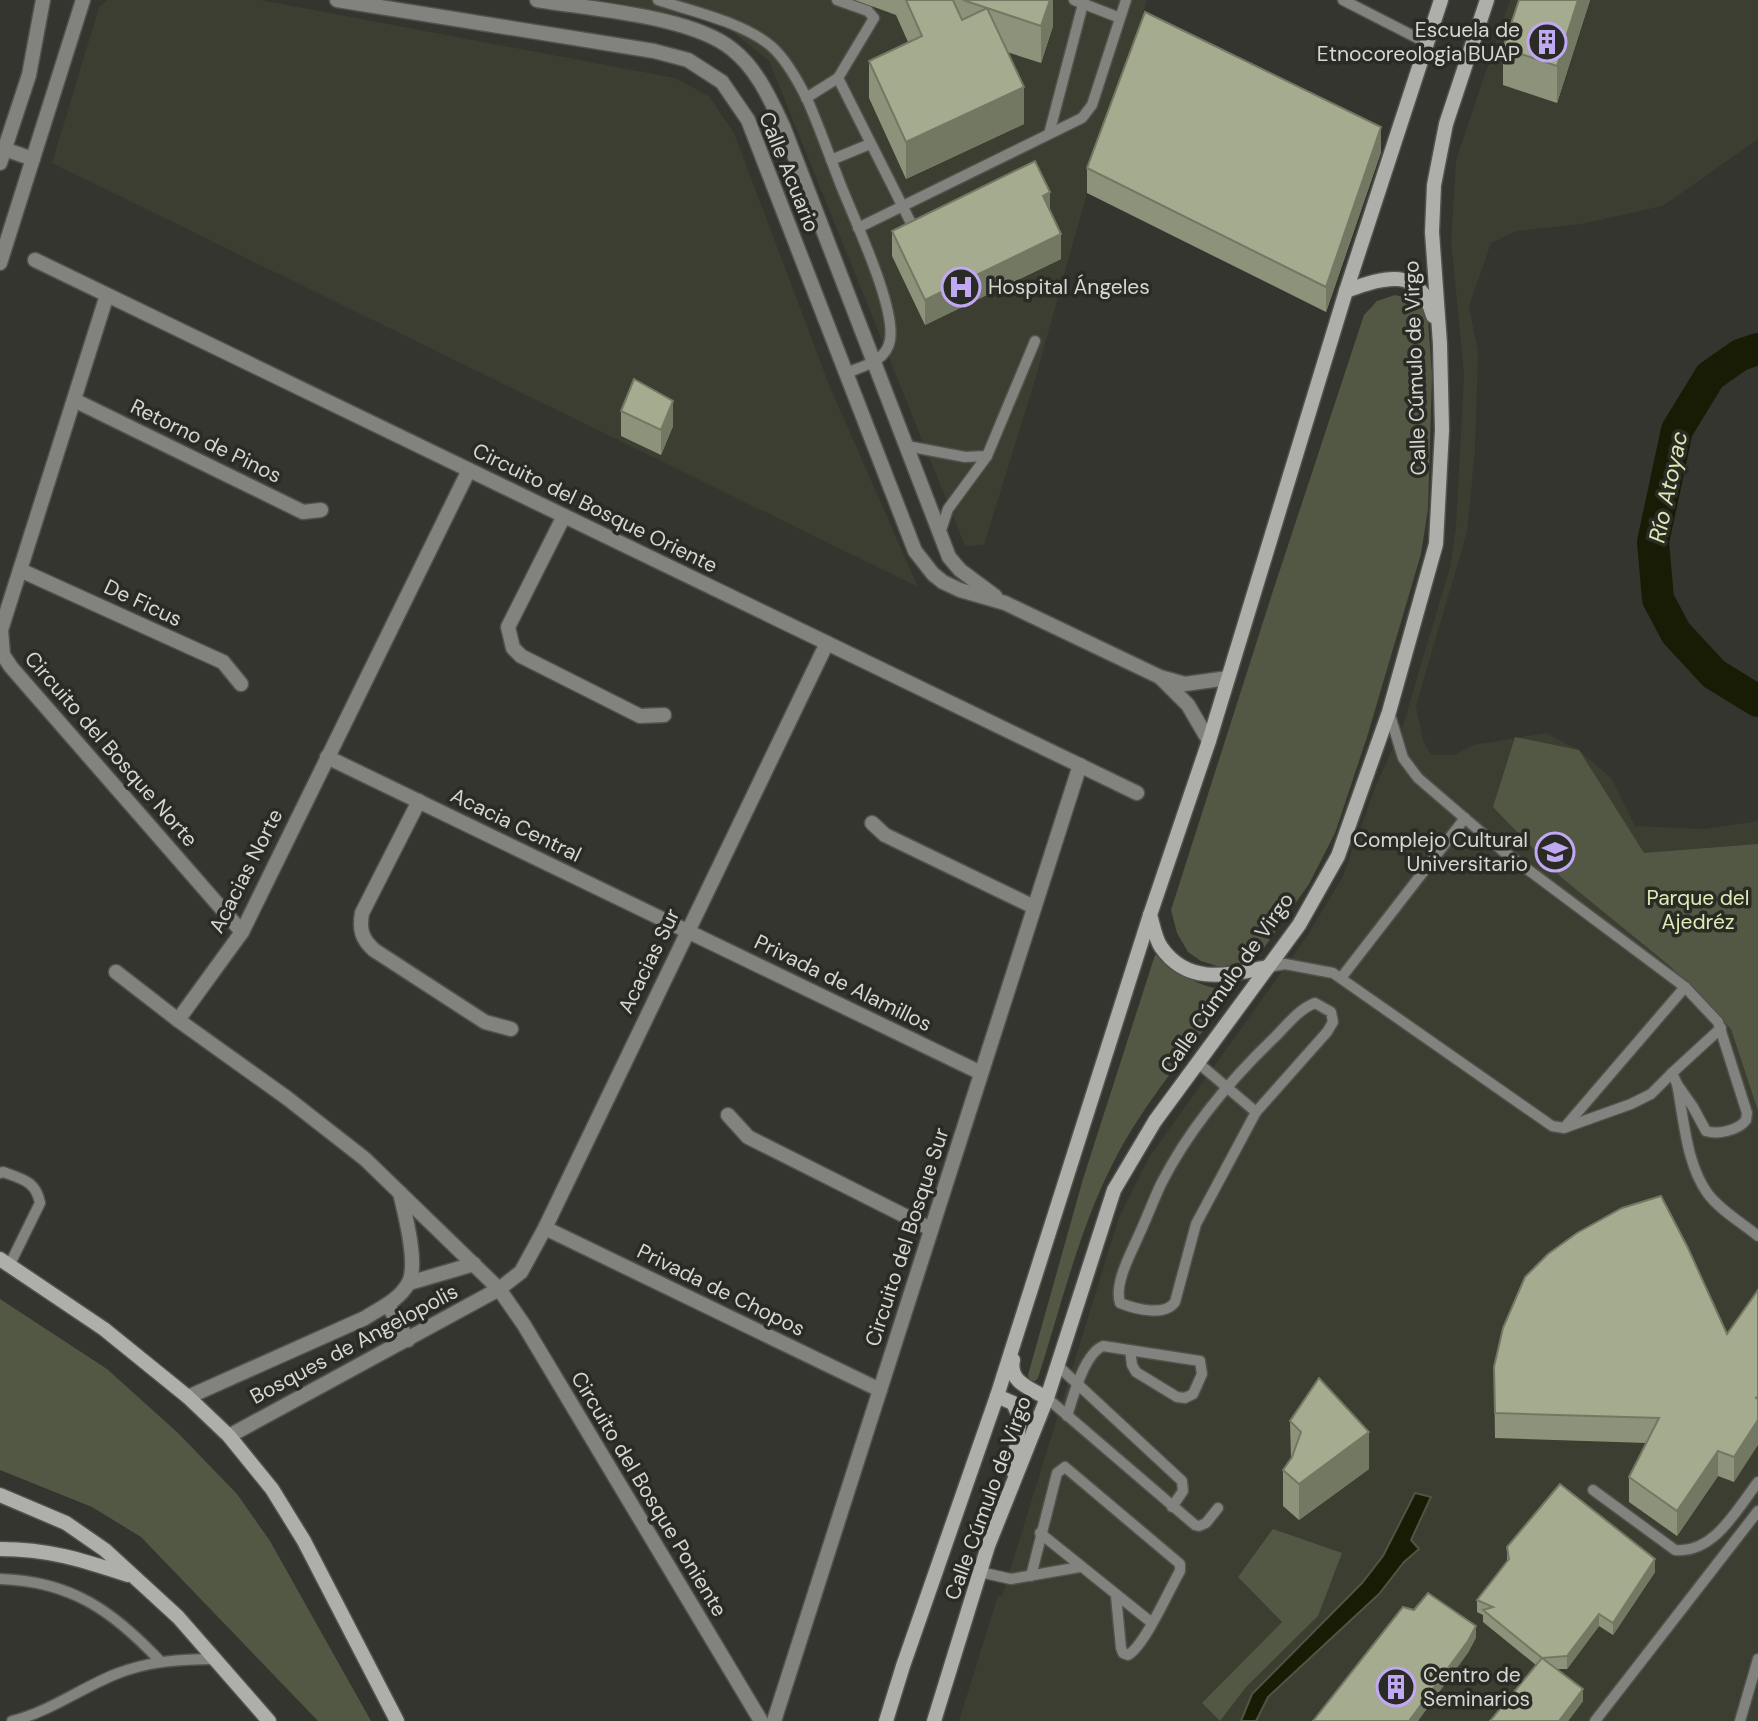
<svg xmlns="http://www.w3.org/2000/svg" width="1758" height="1721" font-family="'DM Sans',sans-serif">
  <style>
    .built { fill: #3b3e31 }
    .green { fill: #535845 }
    .water { fill: #181c05; stroke: #515443; stroke-width: 2 }
    .lines { fill: none; stroke-linecap: round; stroke-linejoin: round }
    .river { stroke: #181c05; stroke-width: 32 }
    .service-casing { stroke: #50524c; stroke-width: 13 }
    .minor-casing { stroke: #50524c; stroke-width: 17 }
    .tertiary-casing { stroke: #50524c; stroke-width: 17 }
    .secondary-casing { stroke: #50524c; stroke-width: 17 }
    .service { stroke: #82837f; stroke-width: 10 }
    .minor { stroke: #82837f; stroke-width: 14 }
    .tertiary { stroke: #82837f; stroke-width: 14 }
    .secondary { stroke: #aeafaa; stroke-width: 14 }
    .wall { fill: #8d937a }
    .shaded-wall { fill: #737863 }
    .building { fill: #a4ab8e; stroke: #737863; stroke-width: 2 }
    .labels { text-anchor: middle; dominant-baseline: central; stroke-width: 7; stroke-linejoin: round; paint-order: stroke }
    .poi-label { font-size: 21px; fill: #d6d7d3; stroke: #292b24; text-anchor: end }
    .street-label { font-size: 21px; fill: #d6d7d3; stroke: #292b24 }
    .park-label { font-size: 21px; fill: #deebb5; stroke: #292b24 }
    .water-label { font-size: 23px; font-style: italic; fill: #dde9b4; stroke: #292b24 }
  </style>
  <rect width="100%" height="100%" fill="#33352e"/>
  <g class="built">
    <polygon points="107,0 261,0 675,78 709,96 734,133 830,387 918,587 52,163 99,7"/>
    <polygon points="604,0 1147,0 1087,193 1035,380 984,545 965,546 769,61 723,24"/>
    <polygon points="1510,0 1758,0 1758,139 1663,206 1582,224 1517,231 1491,243 1469,306 1478,352 1475,451 1467,532 1416,706 1423,740 1431,755 1455,755 1472,745 1546,733 1579,750 1612,779 1635,826 1704,829 1758,821 1758,1721 959,1721 998,1595 1002,1596 1119,1217 1149,1157 1307,936 1343,876 1376,785 1403,725 1450,567 1456,526 1464,374 1451,241 1456,160"/>
  </g>
  <g class="green">
    <polygon points="1395,295 1415,300 1422,307 1428,321 1432,374 1428,509 1421,554 1367,737 1335,833 1309,884 1261,952 1244,962 1220,967 1201,961 1188,952 1177,933 1171,910 1271,597 1364,315 1377,301"/>
    <polygon points="1515,737 1579,750 1644,853 1758,844 1758,1111 1731,1029 1670,966 1562,878 1493,807"/>
    <path d="M1159,954C1181,976 1199,988 1231,990L1232,993C1191,1048 1144,1102 1113,1163C1079,1230 1061,1306 1038,1378L1035,1381L1029,1380L1028,1375L1083,1179L1155,955Z"/>
    <polygon points="0,1299 107,1369 178,1433 237,1494 270,1541 371,1721 318,1721 141,1537 92,1507 0,1470"/>
    <polygon points="1273,1529 1342,1553 1318,1616 1246,1687 1220,1721 1202,1703 1282,1622 1238,1577"/>
  </g>
  <polygon class="water" points="1415,1493 1431,1497 1411,1540 1419,1549 1404,1562 1379,1594 1268,1697 1256,1721 1241,1721 1252,1694 1362,1583 1383,1556"/>
  <g class="lines">
    <polyline class="river" points="1758,349 1740,355 1710,376 1677,430 1653,542 1658,599 1676,633 1714,674 1758,701"/>
    <defs>
      <g id="service">
        <path d="M658,0C694,12 742,22 771,46C786,59 798,81 807,99C819,126 829,155 840,183C853,217 896,306 890,340C887,361 863,366 846,373"/>
        <polyline points="1074,0 1120,18"/>
        <polyline points="1343,0 1427,43"/>
        <polyline points="838,78 917,235"/>
        <polyline points="806,98 838,78 874,18 868,11 837,0"/>
        <polyline points="1049,134 1084,0"/>
        <polyline points="831,160 870,144"/>
        <polyline points="858,228 1082,118 1092,105 1126,0"/>
        <polyline points="907,446 965,457 987,456"/>
        <polyline points="940,533 948,509 987,456 1035,341"/>
        <path d="M1389,712L1403,758L1418,778L1503,851L1685,987L1718,1022L1747,1113L1746,1120C1739,1130 1718,1135 1706,1131L1693,1107L1677,1084"/>
        <path d="M1268,967L1285,964L1333,973L1552,1126L1564,1128L1631,1104L1651,1094L1672,1073L1677,1084C1684,1119 1686,1164 1708,1194C1720,1210 1742,1223 1758,1236"/>
        <polyline points="1341,978 1465,818"/>
        <path d="M1315,1003L1331,1012L1333,1022L1327,1032L1256,1112L1196,1224L1175,1302C1165,1317 1135,1309 1120,1303C1114,1284 1130,1255 1138,1237C1146,1220 1153,1201 1161,1184C1189,1129 1231,1079 1275,1037C1287,1025 1299,1009 1315,1003Z"/>
        <polyline points="1197,1062 1256,1112"/>
        <polyline points="1672,1073 1721,1028"/>
        <polyline points="1564,1128 1685,987"/>
        <path d="M0,1173L3,1172C22,1179 36,1181 40,1203L9,1266"/>
        <polyline points="1057,1365 1182,1481 1183,1491 1172,1507"/>
        <polyline points="1047,1398 1195,1525 1199,1526 1206,1523 1218,1508"/>
        <path d="M1067,1416C1073,1397 1084,1354 1103,1346L1200,1361L1202,1374L1193,1394L1185,1398L1177,1397L1136,1372L1132,1365L1130,1350"/>
        <path d="M1593,1490L1675,1550C1714,1554 1737,1509 1758,1482"/>
        <polyline points="1040,1533 1152,1623"/>
        <polyline points="980,1572 1011,1579 1080,1567"/>
        <path d="M1031,1576L1057,1473L1065,1467L1180,1564V1571C1169,1590 1145,1645 1128,1655L1123,1653L1121,1648L1116,1596"/>
        <path d="M0,1579C71,1581 113,1611 160,1661"/>
        <path d="M12,1721C49,1712 81,1688 116,1674C149,1661 181,1659 216,1659"/>
        <polyline points="1595,1721 1758,1511"/>
        <polyline points="1740,1721 1758,1659"/>
      </g>
      <g id="minor">
        <polyline points="35,260 1137,793"/>
        <polyline points="107,295 1,630 3,655 11,667 242,932"/>
        <polyline points="74,400 303,512 321,510"/>
        <polyline points="564,516 508,627 513,648 521,656 640,716 664,715"/>
        <polyline points="20,570 223,662 241,684"/>
        <polyline points="327,757 981,1073"/>
        <path d="M419,801L362,913C359,930 362,939 374,950L485,1022L511,1029"/>
        <polyline points="872,823 885,835 1034,907"/>
        <polyline points="116,972 178,1020 287,1098 365,1159 499,1289 524,1325 761,1721"/>
        <polyline points="178,1020 242,932 469,470"/>
        <polyline points="728,1115 748,1137 931,1229"/>
        <polyline points="545,1228 880,1390"/>
        <polyline points="409,1283 474,1264"/>
        <polyline points="388,1305 408,1340"/>
        <path d="M188,1397L365,1318C380,1308 398,1301 408,1284C419,1266 405,1214 400,1193"/>
        <polyline points="229,1436 499,1289 521,1272 545,1228 827,643"/>
        <polyline points="774,1721 1080,765"/>
      </g>
      <g id="tertiary">
        <polyline points="337,0 654,51 688,60 722,82 748,120 915,551 933,574 943,582 960,590 1005,603 1160,677 1185,684 1228,678"/>
        <path d="M537,0C590,9 693,16 733,50C757,69 770,99 783,126L949,557L960,570L995,596"/>
        <polyline points="4,149 33,159"/>
        <polyline points="0,163 29,75 43,0"/>
        <polyline points="0,263 83,0"/>
        <polyline points="1161,678 1188,705 1209,741"/>
      </g>
      <g id="secondary">
        <path d="M1346,291C1385,277 1419,265 1433,316"/>
        <path d="M1150,915C1153,924 1155,938 1161,947C1188,986 1228,975 1268,967"/>
        <polyline points="0,1259 104,1329 188,1397 229,1436 272,1489 304,1541 397,1721"/>
        <path d="M1013,1360C1008,1382 1031,1389 1047,1398"/>
        <polyline points="997,1396 1013,1403 1020,1418 1013,1471"/>
        <polyline points="0,1495 66,1523 105,1550 178,1617 269,1721"/>
        <path d="M0,1549C49,1549 82,1560 128,1575"/>
        <polyline points="886,1721 903,1666 997,1396 1150,915 1209,741 1346,291 1441,0"/>
        <polyline points="934,1721 988,1546 1047,1398 1114,1190 1155,1121 1299,925 1338,856 1389,712 1436,544 1442,430 1440,344 1432,232 1434,185 1446,124 1487,0"/>
      </g>
    </defs>
    <use href="#service" class="service-casing"/>
    <use href="#minor" class="minor-casing"/>
    <use href="#tertiary" class="tertiary-casing"/>
    <use href="#secondary" class="secondary-casing"/>
    <use href="#service" class="service"/>
    <use href="#minor" class="minor"/>
    <use href="#tertiary" class="tertiary"/>
    <use href="#secondary" class="secondary"/>
  </g>
  <g class="wall">
    <polygon points="855,0 1053,0 1053,26 1041,63 1007,52 1024,124 906,179 869,98 869,61 908,42 896,15"/>
    <polygon points="1519,0 1590,0 1557,103 1503,85 1503,48"/>
    <polygon points="1381,152 1326,312 1087,193 1087,168"/>
    <polygon points="1050,211 1061,259 925,325 892,256 892,231"/>
    <polygon points="621,411 673,426 661,455 621,436"/>
    <polygon points="1758,1290 1734,1482 1718,1476 1677,1536 1629,1502 1629,1477 1647,1443 1495,1438 1494,1367 1727,1334"/>
    <polygon points="1290,1421 1369,1469 1299,1520 1283,1506 1283,1470 1291,1459"/>
    <polygon points="1507,1547 1655,1572 1613,1635 1599,1626 1567,1669 1557,1669 1583,1701 1568,1721 1490,1721 1536,1665 1483,1622 1483,1615 1477,1612 1477,1600 1507,1561"/>
  </g>
  <g class="shaded-wall">
    <polygon points="1050,0 1053,0 1053,26 1041,63 1041,26"/>
    <polygon points="1578,0 1590,0 1557,103 1557,66"/>
    <polygon points="1024,87 1024,124 906,179 906,142"/>
    <polygon points="1381,127 1381,152 1326,312 1326,287"/>
    <polygon points="1050,192 1050,217 1043,196"/>
    <polygon points="1061,234 1061,259 925,325 925,300"/>
    <polygon points="673,401 673,426 661,455 661,430"/>
    <polygon points="1758,1396 1758,1445 1734,1482 1734,1457 1756,1398"/>
    <polygon points="1369,1432 1369,1469 1299,1520 1299,1484"/>
    <polygon points="1718,1451 1718,1476 1677,1536 1677,1511"/>
    <polygon points="1655,1559 1655,1572 1613,1635 1613,1623"/>
    <polygon points="1599,1614 1599,1626 1567,1669 1567,1656"/>
    <polygon points="1476,1626 1476,1638 1468,1653 1418,1721 1409,1721"/>
    <polygon points="1583,1689 1583,1701 1568,1721 1559,1721"/>
  </g>
  <g class="building">
    <polygon points="906,0 953,0 962,20 987,8 1024,87 906,142 869,61 922,36"/>
    <polygon points="963,0 1050,0 1041,26"/>
    <polygon points="1519,0 1578,0 1557,66 1503,48"/>
    <polygon points="1145,12 1381,127 1326,287 1087,168"/>
    <polygon points="1035,161 1050,192 1043,196 1061,234 925,300 892,231"/>
    <polygon points="634,379 673,401 661,430 621,411"/>
    <polygon points="1661,1196 1688,1248 1727,1334 1758,1290 1758,1396 1756,1398 1758,1399 1758,1420 1734,1457 1718,1451 1677,1511 1629,1477 1659,1418 1495,1413 1494,1367 1503,1328 1525,1277 1548,1254 1577,1233 1622,1208"/>
    <polygon points="1319,1378 1369,1432 1299,1484 1283,1470 1292,1457 1301,1432 1290,1421"/>
    <polygon points="1560,1484 1655,1559 1613,1623 1599,1614 1567,1656 1542,1658 1583,1689 1559,1721 1490,1721 1542,1658 1483,1610 1493,1607 1477,1600 1509,1559 1507,1547"/>
    <polygon points="1428,1593 1476,1626 1468,1641 1409,1721 1313,1721 1403,1607 1414,1610"/>
  </g>
  <defs>
    <symbol id="building-ring" viewBox="-11 -11 22 22"><circle r="9.5" fill="#292b24" stroke="#c0a8f3" stroke-width="1.5"/><path d="M-4-6H4V6H1V3H-1V6H-4ZM-2.5-4.3h1.7v1.8h-1.7ZM.8-4.3h1.7v1.8H.8ZM-2.5-1h1.7V.8h-1.7ZM.8-1h1.7V.8H.8Z" fill="#c0a8f3"/></symbol>
    <symbol id="hospital-ring" viewBox="-11 -11 22 22"><circle r="9.5" fill="#292b24" stroke="#c0a8f3" stroke-width="1.5"/><path d="M-5-5h3v3.5h4V-5h3V5h-3V1.5h-4V5h-3Z" fill="#c0a8f3"/></symbol>
    <symbol id="university-ring" viewBox="-11 -11 22 22"><circle r="9.5" fill="#292b24" stroke="#c0a8f3" stroke-width="1.5"/><path d="M0-5L7-2L0 1L-7-2ZM-4 1L0 2.5L4 1V4Q0 6-4 4Z" fill="#c0a8f3"/></symbol>
  </defs>
  <g fill-rule="evenodd">
    <use href="#building-ring" x="1525" y="20" width="44" height="44"/>
    <use href="#hospital-ring" x="939" y="265" width="44" height="44"/>
    <use href="#university-ring" x="1533" y="830" width="44" height="44"/>
    <use href="#building-ring" x="1374" y="1665" width="44" height="44"/>
  </g>
  <g class="labels">
    <g class="poi-label">
      <text x="1520" y="30">Escuela de<tspan x="1520" dy="24">Etnocoreologia BUAP</tspan></text>
      <text x="988" y="287" text-anchor="start">Hospital Ángeles</text>
      <text x="1528" y="840">Complejo Cultural<tspan x="1528" dy="24">Universitario</tspan></text>
      <text x="1423" y="1675" text-anchor="start">Centro de<tspan x="1423" dy="24">Seminarios</tspan></text>
    </g>
    <g class="street-label">
      <text transform="translate(789 172) rotate(68)">Calle Acuario</text>
      <text transform="translate(1415 368) rotate(-92)">Calle Cúmulo de Virgo</text>
      <text transform="translate(206 441) rotate(26)">Retorno de Pinos</text>
      <text transform="translate(595 508) rotate(26)">Circuito del Bosque Oriente</text>
      <text transform="translate(143 603) rotate(25)">De Ficus</text>
      <text transform="translate(111 749) rotate(49)">Circuito del Bosque Norte</text>
      <text transform="translate(516 825) rotate(26)">Acacia Central</text>
      <text transform="translate(246 871) rotate(-63)">Acacias Norte</text>
      <text transform="translate(649 961) rotate(-64)">Acacias Sur</text>
      <text transform="translate(843 983) rotate(26)">Privada de Alamillos</text>
      <text transform="translate(1227 983) rotate(-55)">Calle Cúmulo de Virgo</text>
      <text transform="translate(907 1237) rotate(-72)">Circuito del Bosque Sur</text>
      <text transform="translate(721 1290) rotate(26)">Privada de Chopos</text>
      <text transform="translate(354 1344) rotate(-28)">Bosques de Angelopolis</text>
      <text transform="translate(649 1494) rotate(59)">Circuito del Bosque Poniente</text>
      <text transform="translate(988 1498) rotate(-70)">Calle Cúmulo de Virgo</text>
    </g>
    <g class="park-label">
      <text x="1698" y="898">Parque del<tspan x="1698" dy="24">Ajedréz</tspan></text>
    </g>
    <g class="water-label">
      <text transform="translate(1668 487) rotate(-78)">Río Atoyac</text>
    </g>
  </g>
</svg>
